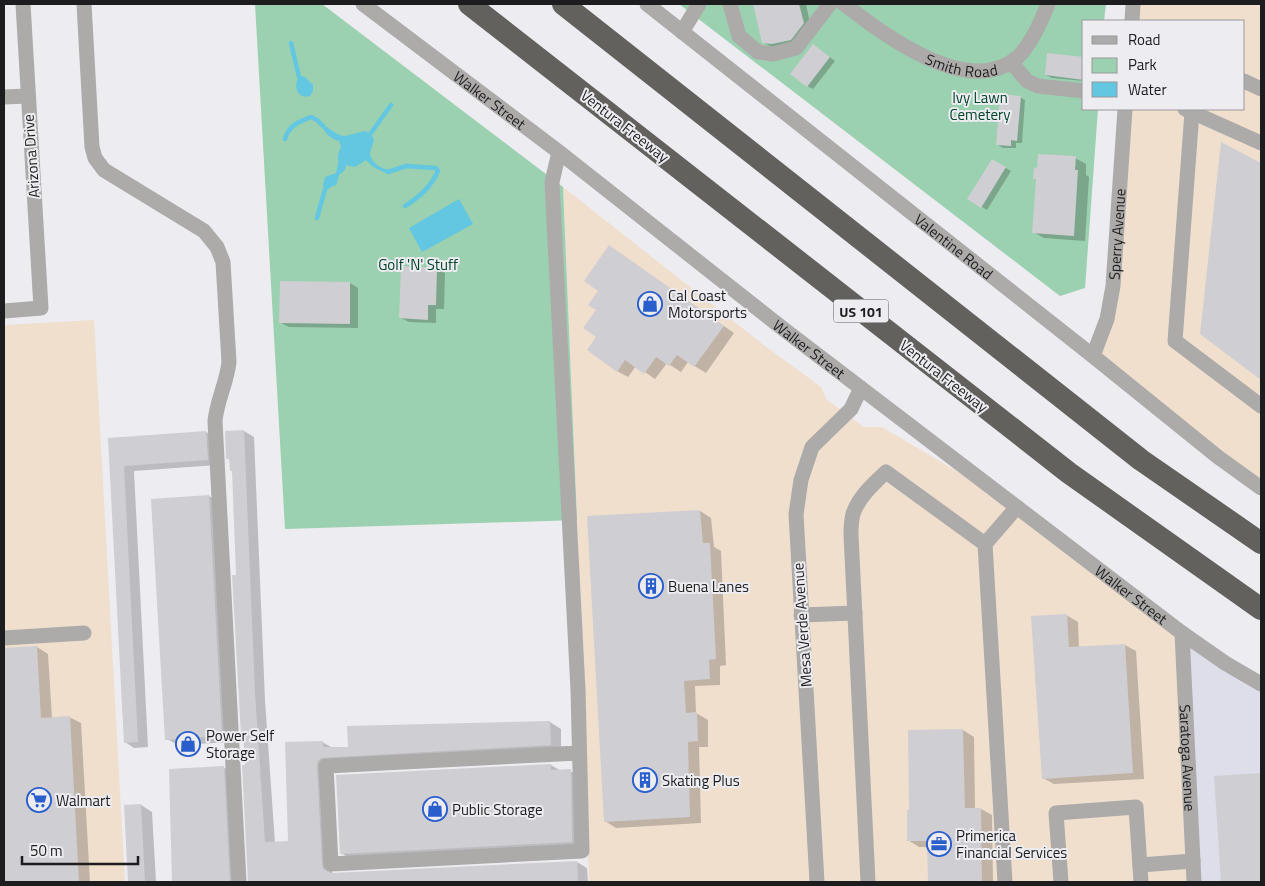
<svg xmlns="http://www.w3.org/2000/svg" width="1265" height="886" font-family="'Titillium Web',sans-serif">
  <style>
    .commercial { fill: #f1dfce }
    .built { fill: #dedeea }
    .green { fill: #9bd0b0 }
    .water { fill: #63c7e1 }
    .shadow { fill: #0003 }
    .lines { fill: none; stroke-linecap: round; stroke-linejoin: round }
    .stream { stroke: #63c7e1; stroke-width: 4.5 }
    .building { fill: #ceced3 }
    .minor { stroke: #acaba9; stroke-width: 15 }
    .highway { stroke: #63615d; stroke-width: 22 }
    .labels { text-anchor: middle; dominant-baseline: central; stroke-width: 4; stroke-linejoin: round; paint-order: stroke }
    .shield { fill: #ececf1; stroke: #5b5b5e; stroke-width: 1 }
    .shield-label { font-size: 14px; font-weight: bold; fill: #1d1d1f }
    .street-label { font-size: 15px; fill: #1d1d1f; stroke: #ececf1 }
    .park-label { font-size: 15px; fill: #024429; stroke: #ececf1 }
    .poi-label { font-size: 15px; fill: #1d1d1f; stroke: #ececf1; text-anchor: start }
  </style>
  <rect width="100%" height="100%" fill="#ececf1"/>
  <g class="commercial">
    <polygon points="1133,4 1261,4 1261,488 1093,356 1101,338 1125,109 1244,109 1244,21 1132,21"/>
    <polygon points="563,187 765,346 821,387 827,400 864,427 882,427 1017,507 1182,633 1194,882 589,882 577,520"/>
    <polygon points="94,320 125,882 4,882 4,325"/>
  </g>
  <polygon class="built" points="1182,633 1261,684 1261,882 1194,882"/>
  <g class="green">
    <polygon points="255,4 322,4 563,187 577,520 285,529"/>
    <polygon points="679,4 1106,4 1104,21 1084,21 1084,109 1098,109 1085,288 1060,296"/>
  </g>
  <g class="water">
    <path d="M301,76L305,77L313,85V91L310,96C296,100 292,83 301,76Z"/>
    <path d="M324,125C347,142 341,135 366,131L373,137L374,141C373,145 370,151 370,154C372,163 380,168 389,170L388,174L373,167L366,160L355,167L346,165L345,170L339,175L336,186L334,185L327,190L323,186L325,177L336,173L338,165V155L341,146L339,141C331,139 326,134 322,127Z"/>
    <polygon points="459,199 473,224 422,252 409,228"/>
  </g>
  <g class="shadow">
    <polygon points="760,4 806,4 811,28 799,44 772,47 763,42 754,5"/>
    <polygon points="819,49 835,61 813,89 807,86"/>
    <polygon points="1084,58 1084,81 1052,78 1046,75"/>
    <polygon points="1020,97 1025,100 1022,143 1016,143 1016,148 1003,148 998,145"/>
    <polygon points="1222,144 1261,165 1261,379 1201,334"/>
    <polygon points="1075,158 1086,164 1086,175 1089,177 1085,241 1044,238 1033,232"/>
    <polygon points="992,160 1011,171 987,210 969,199"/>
    <polygon points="610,247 734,333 706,373 688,362 681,372 667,363 655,379 636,366 628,377 617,371 598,337 600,291"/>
    <polygon points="403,267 437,269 445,273 444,309 436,309 436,323 409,322 401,318"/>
    <polygon points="350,283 358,288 358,328 289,327 281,323"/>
    <polygon points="244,431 254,437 265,700 275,843 289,842 322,742 333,748 349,748 550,722 561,729 561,750 327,773 332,872 334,874 577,862 587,868 588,882 250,882 244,766 246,766 237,576"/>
    <polygon points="206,432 216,437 217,465 134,471 148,747 134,748 125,742 109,439"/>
    <polygon points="209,496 220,503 233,742 178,745 167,739"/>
    <polygon points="700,511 711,518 714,547 721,551 726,665 720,666 720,685 695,686 696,713 708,720 708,747 699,747 701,823 616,828 605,821"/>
    <polygon points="1066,615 1078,622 1079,648 1125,645 1136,651 1144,779 1054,784 1043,778"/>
    <polygon points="37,647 48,654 52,718 69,717 81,723 90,882 4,882 4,649"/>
    <polygon points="963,730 974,737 975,809 981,809 992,815 993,882 929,882 929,847 919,847 908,840 911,811 909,731"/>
    <polygon points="551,765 561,771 570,771 581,777 583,848 352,860 341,853"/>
    <polygon points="223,767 234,774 240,882 174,882 170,770"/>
    <polygon points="1261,774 1261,882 1222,882 1216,777"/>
    <polygon points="141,805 152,812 156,882 129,882 125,806"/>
  </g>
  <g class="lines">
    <g class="stream">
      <polyline points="291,43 299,77"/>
      <polyline points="371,133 391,105"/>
      <path d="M285,139C289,125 299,122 311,117L317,120L323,126"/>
      <path d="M388,172L406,166L436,168L438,171C431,187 420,197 405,206"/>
      <polyline points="317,218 325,189"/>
    </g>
  </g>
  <g class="building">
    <polygon points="753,4 799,4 804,23 791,40 772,44 762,43"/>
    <polygon points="813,44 830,57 807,87 790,74"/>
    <polygon points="1047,53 1084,57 1084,80 1045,75"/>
    <polygon points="1000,94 1021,96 1017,141 1011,140 1011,146 996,145"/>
    <polygon points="1221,142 1261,163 1261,286 1260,300 1261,301 1261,380 1200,334"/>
    <polygon points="1038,154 1076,156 1075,170 1078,170 1074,236 1032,233 1036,179 1033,179 1034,167 1037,168"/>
    <polygon points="992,159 1006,167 981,208 967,199"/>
    <polygon points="609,245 724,326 694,367 677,355 669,366 656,357 644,374 625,360 617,372 587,350 596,337 583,328 596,310 588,305 598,291 584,281"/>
    <polygon points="401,266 437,268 436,305 428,305 428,320 399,318"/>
    <polygon points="280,281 350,282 350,324 279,323"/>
    <polygon points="244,430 255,693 265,842 288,841 285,742 323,741 323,747 348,747 347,726 550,721 551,745 321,758 318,761 317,766 322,864 323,869 331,873 577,861 578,881 248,882 242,765 245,765 243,735 241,735 232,575 236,575 232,471 230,471 229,459 226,459 225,431"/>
    <polygon points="206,431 208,460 124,466 138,742 124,743 108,438"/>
    <polygon points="209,495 222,736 165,740 151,499"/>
    <polygon points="700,510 703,543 710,543 716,659 709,660 710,679 684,681 686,713 697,712 698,741 688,742 690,817 604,822 587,516"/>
    <polygon points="1067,614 1069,647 1125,644 1133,773 1042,779 1031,616"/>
    <polygon points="37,646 41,718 70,716 79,882 4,882 4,648"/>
    <polygon points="963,729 965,808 981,808 982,882 928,882 927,841 907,841 907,810 909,810 908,730"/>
    <polygon points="551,764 551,770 571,769 572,842 340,854 336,775"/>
    <polygon points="224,766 230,882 172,882 169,769"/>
    <polygon points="1261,773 1261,882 1221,882 1214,776"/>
    <polygon points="141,804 145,882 128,882 124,805"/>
  </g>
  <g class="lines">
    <g class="minor">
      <path d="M84,4L92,147L95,158L104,170L204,231L217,247L223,262L229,362C227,382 217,400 215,421L239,882"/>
      <path id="s1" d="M363,4L559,152L786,331L1182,633L1225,663L1261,684"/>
      <path id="s2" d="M647,4L1093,356L1218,457L1261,488"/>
      <polyline points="730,4 739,36 758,52 773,54 796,48 830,4"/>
      <path id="s3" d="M844,4C883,34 969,100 1018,57C1032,43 1041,22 1048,4"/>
      <polyline points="1132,21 1133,4"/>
      <polyline points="682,32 699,4"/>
      <polyline points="1011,62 1027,81 1038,86 1084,91"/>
      <polyline points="1244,81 1261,89"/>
      <polyline points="4,97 28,96"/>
      <polyline points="1185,109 1261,143"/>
      <polyline points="1192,112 1175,341 1261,406"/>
      <polyline points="559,152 552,182 578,690 582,851 331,864 326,766 578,753"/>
      <polyline points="4,311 41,308 23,4"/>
      <path id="s4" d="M1093,356L1107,319L1113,286L1125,109"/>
      <polyline points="801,615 855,613"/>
      <path id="s5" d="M1182,633L1194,882"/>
      <polyline points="4,638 84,633"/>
      <polyline points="1140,865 1193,861"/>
      <polyline points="817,882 796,514 801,480 812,447 851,409 861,388"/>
      <path d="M868,882L851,535C851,529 851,521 853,514C858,498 873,484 886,472L985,544"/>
      <polyline points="1005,882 985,544 1017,507"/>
      <polyline points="1061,882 1056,813 1136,807 1141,882"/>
    </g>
    <g class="highway">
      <polyline points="469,4 1069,473 1261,609"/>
      <polyline points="563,4 1141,460 1261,543"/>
    </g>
  </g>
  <defs>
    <symbol id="shop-ring" viewBox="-11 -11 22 22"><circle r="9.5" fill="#ececf1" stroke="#2a5ecc" stroke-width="1.5"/><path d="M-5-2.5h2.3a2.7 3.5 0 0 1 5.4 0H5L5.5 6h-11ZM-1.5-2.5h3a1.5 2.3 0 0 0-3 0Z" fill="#2a5ecc"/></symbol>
    <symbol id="building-ring" viewBox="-11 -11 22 22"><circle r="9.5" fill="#ececf1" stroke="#2a5ecc" stroke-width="1.5"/><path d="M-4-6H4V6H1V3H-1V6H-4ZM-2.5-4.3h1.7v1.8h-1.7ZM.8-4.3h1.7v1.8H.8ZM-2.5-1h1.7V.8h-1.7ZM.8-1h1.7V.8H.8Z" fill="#2a5ecc"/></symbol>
    <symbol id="supermarket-ring" viewBox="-11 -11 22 22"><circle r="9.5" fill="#ececf1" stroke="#2a5ecc" stroke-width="1.5"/><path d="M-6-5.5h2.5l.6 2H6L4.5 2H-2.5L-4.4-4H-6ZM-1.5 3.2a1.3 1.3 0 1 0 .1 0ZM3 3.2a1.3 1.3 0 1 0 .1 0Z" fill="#2a5ecc"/></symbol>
    <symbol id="office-ring" viewBox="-11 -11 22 22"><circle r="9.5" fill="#ececf1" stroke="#2a5ecc" stroke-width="1.5"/><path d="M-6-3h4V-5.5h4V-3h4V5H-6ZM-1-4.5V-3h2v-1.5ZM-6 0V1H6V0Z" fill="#2a5ecc"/></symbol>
  </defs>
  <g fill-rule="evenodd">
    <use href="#shop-ring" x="636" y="290" width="28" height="28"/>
    <use href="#building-ring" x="637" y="572" width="28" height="28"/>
    <use href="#shop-ring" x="174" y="730" width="28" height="28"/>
    <use href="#building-ring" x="631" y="766" width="28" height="28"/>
    <use href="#supermarket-ring" x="25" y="786" width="28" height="28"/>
    <use href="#shop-ring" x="421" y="795" width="28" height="28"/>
    <use href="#office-ring" x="925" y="830" width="28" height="28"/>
  </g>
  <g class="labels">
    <rect class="shield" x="833.5" y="299.5" width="55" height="23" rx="4"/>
    <g class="shield-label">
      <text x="861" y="311">US 101</text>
    </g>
    <g class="street-label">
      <text stroke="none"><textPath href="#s3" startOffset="135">Smith Road</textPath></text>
      <text stroke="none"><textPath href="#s1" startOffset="159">Walker Street</textPath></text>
      <text transform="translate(625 126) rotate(38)">Ventura Freeway</text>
      <text transform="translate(31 156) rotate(-94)">Arizona Drive</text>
      <text stroke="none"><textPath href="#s4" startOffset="125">Sperry Avenue</textPath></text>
      <text stroke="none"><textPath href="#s2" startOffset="391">Valentine Road</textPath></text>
      <text stroke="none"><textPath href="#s1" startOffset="564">Walker Street</textPath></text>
      <text transform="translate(944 376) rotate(38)">Ventura Freeway</text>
      <text stroke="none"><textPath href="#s1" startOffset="969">Walker Street</textPath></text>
      <text transform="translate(802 625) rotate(-94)">Mesa Verde Avenue</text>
      <text stroke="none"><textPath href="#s5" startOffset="125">Saratoga Avenue</textPath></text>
    </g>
    <g class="park-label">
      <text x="980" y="97">Ivy Lawn<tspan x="980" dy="17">Cemetery</tspan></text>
      <text x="418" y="264">Golf 'N' Stuff</text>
    </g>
    <g class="poi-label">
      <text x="668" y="295">Cal Coast<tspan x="668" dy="17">Motorsports</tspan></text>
      <text x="668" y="586">Buena Lanes</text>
      <text x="206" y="735">Power Self<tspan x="206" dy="17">Storage</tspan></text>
      <text x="662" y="780">Skating Plus</text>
      <text x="56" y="800">Walmart</text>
      <text x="452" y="809">Public Storage</text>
      <text x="956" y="835">Primerica<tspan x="956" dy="17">Financial Services</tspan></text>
    </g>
  </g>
  <rect width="1265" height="886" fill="none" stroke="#1d1d1f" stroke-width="10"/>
  <rect x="1082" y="20" width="162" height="90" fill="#ececf1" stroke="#99999d"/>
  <rect x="1092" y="36" width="25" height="8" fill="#acaba9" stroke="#99999d"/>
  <text x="1128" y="45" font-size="15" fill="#1d1d1f">Road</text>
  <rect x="1092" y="58" width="25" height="15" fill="#9bd0b0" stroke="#99999d"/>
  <text x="1128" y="70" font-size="15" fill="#1d1d1f">Park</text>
  <rect x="1092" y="82" width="25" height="15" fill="#63c7e1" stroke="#99999d"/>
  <text x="1128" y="95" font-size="15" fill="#1d1d1f">Water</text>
  <path d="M22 856v8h116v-8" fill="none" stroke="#1d1d1f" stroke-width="2.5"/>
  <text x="30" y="856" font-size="15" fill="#1d1d1f" stroke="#ececf1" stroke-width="4" paint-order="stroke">50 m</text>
</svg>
